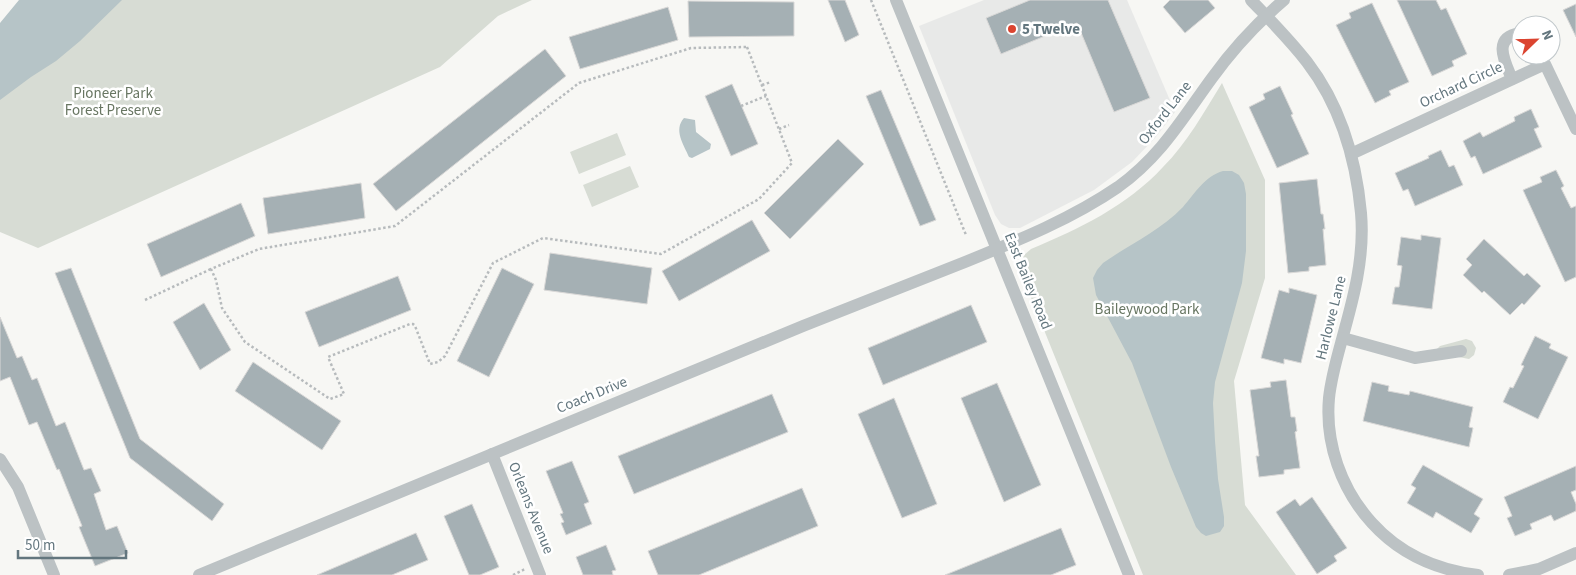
<svg xmlns="http://www.w3.org/2000/svg" width="1576" height="575" font-family="'Source Sans 3',sans-serif">
  <style>
    .built { fill: #e8e9e8 }
    .green { fill: #d7dcd4 }
    .water { fill: #b6c4c7 }
    .building { fill: #a5b0b4; stroke: #d9d8d7 }
    .lines { fill: none; stroke-linecap: round; stroke-linejoin: round }
    .path { stroke: #b7bbbd; stroke-width: 2.5; stroke-dasharray: 2.5 2.5; stroke-linecap: butt }
    .minor { stroke: #bcc2c4; stroke-width: 12 }
    .poi-dot { fill: #db4430; stroke: #fff; stroke-width: 2 }
    .labels { text-anchor: middle; dominant-baseline: central; stroke-width: 5; stroke-linejoin: round; paint-order: stroke }
    .poi-label { font-size: 15px; font-weight: bold; fill: #63767e; stroke: #fff; text-anchor: start }
    .street-label { font-size: 15px; fill: #63767e; stroke: #fff }
    .park-label { font-size: 15px; fill: #687662; stroke: #fff }
  </style>
  <rect width="100%" height="100%" fill="#f7f7f4"/>
  <polygon class="built" points="984,0 1127,0 1175,112 1155,138 1132,162 1094,190 1020,228 1009,228 1001,224 995,215 919,26"/>
  <g class="green">
    <polygon points="72,0 532,0 498,16 440,67 38,248 0,232 0,70"/>
    <path d="M1222,83L1265,180V278L1234,381L1245,505L1296,575H1143L1019,268L1023,256L1031,249C1079,229 1127,206 1163,167C1187,143 1204,112 1222,83Z"/>
    <polygon points="617,133 626,155 579,174 570,152"/>
    <polygon points="630,166 639,187 592,207 583,185"/>
    <polygon points="1466,339 1472,341 1476,348 1474,355 1469,359 1438,353 1436,350 1440,346"/>
  </g>
  <g class="water">
    <polygon points="19,0 122,0 80,41 56,61 31,77 0,100 0,23"/>
    <path d="M684,118L695,120L696,132L711,144L710,149L692,158L689,157C684,145 673,130 684,118Z"/>
    <path d="M1223,171H1232L1239,175L1244,183L1246,194V251L1242,283L1215,382L1213,403L1215,441L1218,479L1224,517V526L1220,532L1206,536L1201,533L1196,527L1171,467L1132,363L1096,295L1093,278L1097,270L1103,263C1130,244 1160,231 1183,207C1195,193 1205,176 1223,171Z"/>
  </g>
  <g class="building">
    <polygon points="828,0 845,0 859,35 845,42"/>
    <polygon points="1030,0 1108,0 1150,98 1114,112 1077,23 1001,54 986,18"/>
    <polygon points="1170,0 1208,0 1215,8 1185,33 1163,7"/>
    <polygon points="1397,0 1436,0 1441,10 1446,8 1467,54 1452,61 1454,66 1432,76"/>
    <polygon points="688,1 794,2 794,36 689,37"/>
    <polygon points="1372,3 1409,82 1389,91 1391,95 1375,103 1336,25 1351,18 1349,13"/>
    <polygon points="1576,4 1576,37 1563,10"/>
    <polygon points="668,7 678,40 580,69 569,37"/>
    <polygon points="545,49 566,76 396,211 373,184"/>
    <polygon points="732,84 758,144 731,156 705,96"/>
    <polygon points="1280,86 1293,114 1291,115 1309,154 1277,168 1249,107 1265,99 1263,94"/>
    <polygon points="881,90 936,220 920,226 866,96"/>
    <polygon points="1531,109 1539,127 1534,129 1542,147 1483,174 1475,156 1471,158 1463,141 1480,132 1483,137 1515,121 1514,117"/>
    <polygon points="838,139 864,164 790,239 764,213"/>
    <polygon points="1441,150 1449,167 1454,165 1463,185 1415,206 1408,189 1403,191 1395,173 1429,158 1428,156"/>
    <polygon points="1556,170 1564,186 1561,188 1571,208 1576,206 1576,277 1565,282 1523,190 1542,182 1540,177"/>
    <polygon points="1317,179 1321,214 1323,214 1325,229 1323,229 1326,265 1309,267 1309,271 1288,273 1279,183"/>
    <polygon points="361,183 365,218 268,234 263,198"/>
    <polygon points="241,203 255,236 161,277 147,244"/>
    <polygon points="752,220 770,251 679,301 662,271"/>
    <polygon points="1421,235 1441,238 1432,309 1392,304 1395,287 1399,287 1402,266 1397,265 1401,237 1421,240"/>
    <polygon points="1484,239 1524,276 1527,273 1541,286 1524,305 1522,303 1510,315 1484,291 1482,293 1463,275 1472,265 1466,259"/>
    <polygon points="550,253 652,268 647,304 544,290"/>
    <polygon points="71,268 140,439 224,504 212,521 130,458 55,273"/>
    <polygon points="502,268 534,284 489,377 457,361"/>
    <polygon points="398,276 411,310 319,347 305,312"/>
    <polygon points="1289,288 1317,295 1301,363 1284,359 1284,364 1261,358 1279,290 1289,293"/>
    <polygon points="204,303 231,350 200,370 173,322"/>
    <polygon points="971,305 987,342 883,385 868,348"/>
    <polygon points="0,317 17,358 22,356 32,380 37,378 56,426 65,422 84,470 91,468 101,491 94,494 106,530 117,526 128,553 95,566 79,527 82,526 59,469 57,470 37,422 29,425 10,377 0,381"/>
    <polygon points="1535,336 1551,344 1549,348 1568,357 1538,419 1503,402 1510,387 1513,388 1524,366 1521,365"/>
    <polygon points="253,362 341,421 322,450 235,391"/>
    <polygon points="1286,380 1291,417 1295,417 1297,431 1295,432 1300,468 1284,470 1284,474 1259,477 1256,456 1259,456 1250,390 1271,387 1270,382"/>
    <polygon points="1372,382 1389,386 1388,391 1409,395 1410,391 1473,407 1469,427 1473,428 1469,447 1363,421"/>
    <polygon points="997,383 1041,485 1004,502 961,398"/>
    <polygon points="772,394 788,432 634,494 618,456"/>
    <polygon points="894,398 937,504 902,518 858,414"/>
    <polygon points="572,461 589,502 584,504 592,524 566,535 561,523 564,522 560,514 563,513 546,471"/>
    <polygon points="1423,465 1483,499 1474,514 1480,518 1471,533 1436,512 1433,518 1407,503 1416,488 1411,485"/>
    <polygon points="1576,466 1576,490 1571,492 1576,504 1576,511 1554,521 1551,515 1530,524 1532,529 1515,536 1507,518 1512,516 1504,497"/>
    <polygon points="802,488 818,526 699,575 658,575 648,551"/>
    <polygon points="1312,497 1347,548 1334,556 1337,561 1317,574 1276,512 1295,499 1300,506"/>
    <polygon points="472,504 499,567 480,575 469,575 444,516"/>
    <polygon points="1061,528 1076,565 1051,575 945,575"/>
    <polygon points="416,533 428,560 392,575 317,575"/>
    <polygon points="606,545 616,570 612,571 613,575 583,575 576,557"/>
  </g>
  <g class="lines">
    <g class="path">
      <polyline points="871,0 966,235"/>
      <polygon points="747,47 792,163 759,199 661,254 543,238 493,263 445,356 438,362 430,364 415,326 413,324 410,324 328,357 344,394 330,399 245,342 222,308 216,280 211,269 259,249 395,226 579,83 691,48"/>
      <polyline points="762,85 771,82"/>
      <polyline points="741,106 766,96"/>
      <polyline points="779,129 789,125"/>
      <polyline points="145,300 211,269"/>
      <polyline points="513,575 525,569"/>
    </g>
    <g class="minor">
      <polyline points="896,0 1129,575"/>
      <path d="M1251,0C1270,20 1290,40 1307,62C1340,105 1356,159 1361,213C1365,258 1353,300 1341,343C1336,361 1331,379 1329,398C1325,443 1341,489 1372,523C1400,554 1436,570 1478,575"/>
      <path d="M1512,79C1505,62 1491,37 1521,33"/>
      <polyline points="1351,154 1545,64 1576,129"/>
      <polyline points="1343,338 1415,358 1461,351"/>
      <polyline points="492,454 540,575"/>
      <polyline points="0,459 18,487 54,575"/>
      <path d="M199,575C400,492 601,408 803,326C855,305 908,285 960,264C1014,242 1070,220 1118,187C1161,156 1182,119 1212,78C1233,49 1257,23 1284,0"/>
      <polyline points="1509,575 1539,569 1576,553"/>
    </g>
  </g>
  <circle class="poi-dot" cx="1012" cy="29" r="5"/>
  <g class="labels">
    <g class="poi-label">
      <text x="1022" y="29">5 Twelve</text>
    </g>
    <g class="street-label">
      <text transform="translate(1461 85) rotate(-25)">Orchard Circle</text>
      <text transform="translate(1165 113) rotate(-52)">Oxford Lane</text>
      <text transform="translate(1028 281) rotate(68)">East Bailey Road</text>
      <text transform="translate(1331 318) rotate(-76)">Harlowe Lane</text>
      <text transform="translate(592 395) rotate(-22)">Coach Drive</text>
      <text transform="translate(531 508) rotate(68)">Orleans Avenue</text>
    </g>
    <g class="park-label">
      <text x="113" y="93">Pioneer Park<tspan x="113" dy="17">Forest Preserve</tspan></text>
      <text x="1147" y="309">Baileywood Park</text>
    </g>
  </g>
  <g transform="translate(1536 40) rotate(67)"><circle r="24" fill="#ffffff" stroke="#c1c8cb"/>
  <path d="M0-4L9 19L0 12L-9 19Z" fill="#db4430"/>
  <text y="-8" font-size="14" font-weight="bold" text-anchor="middle" fill="#63767e">N</text>
  </g>
  <path d="M18 550v8h108v-8" fill="none" stroke="#63767e" stroke-width="2.5"/>
  <text x="25" y="550" font-size="15" fill="#63767e" stroke="#ffffff" stroke-width="4" paint-order="stroke">50 m</text>
</svg>
